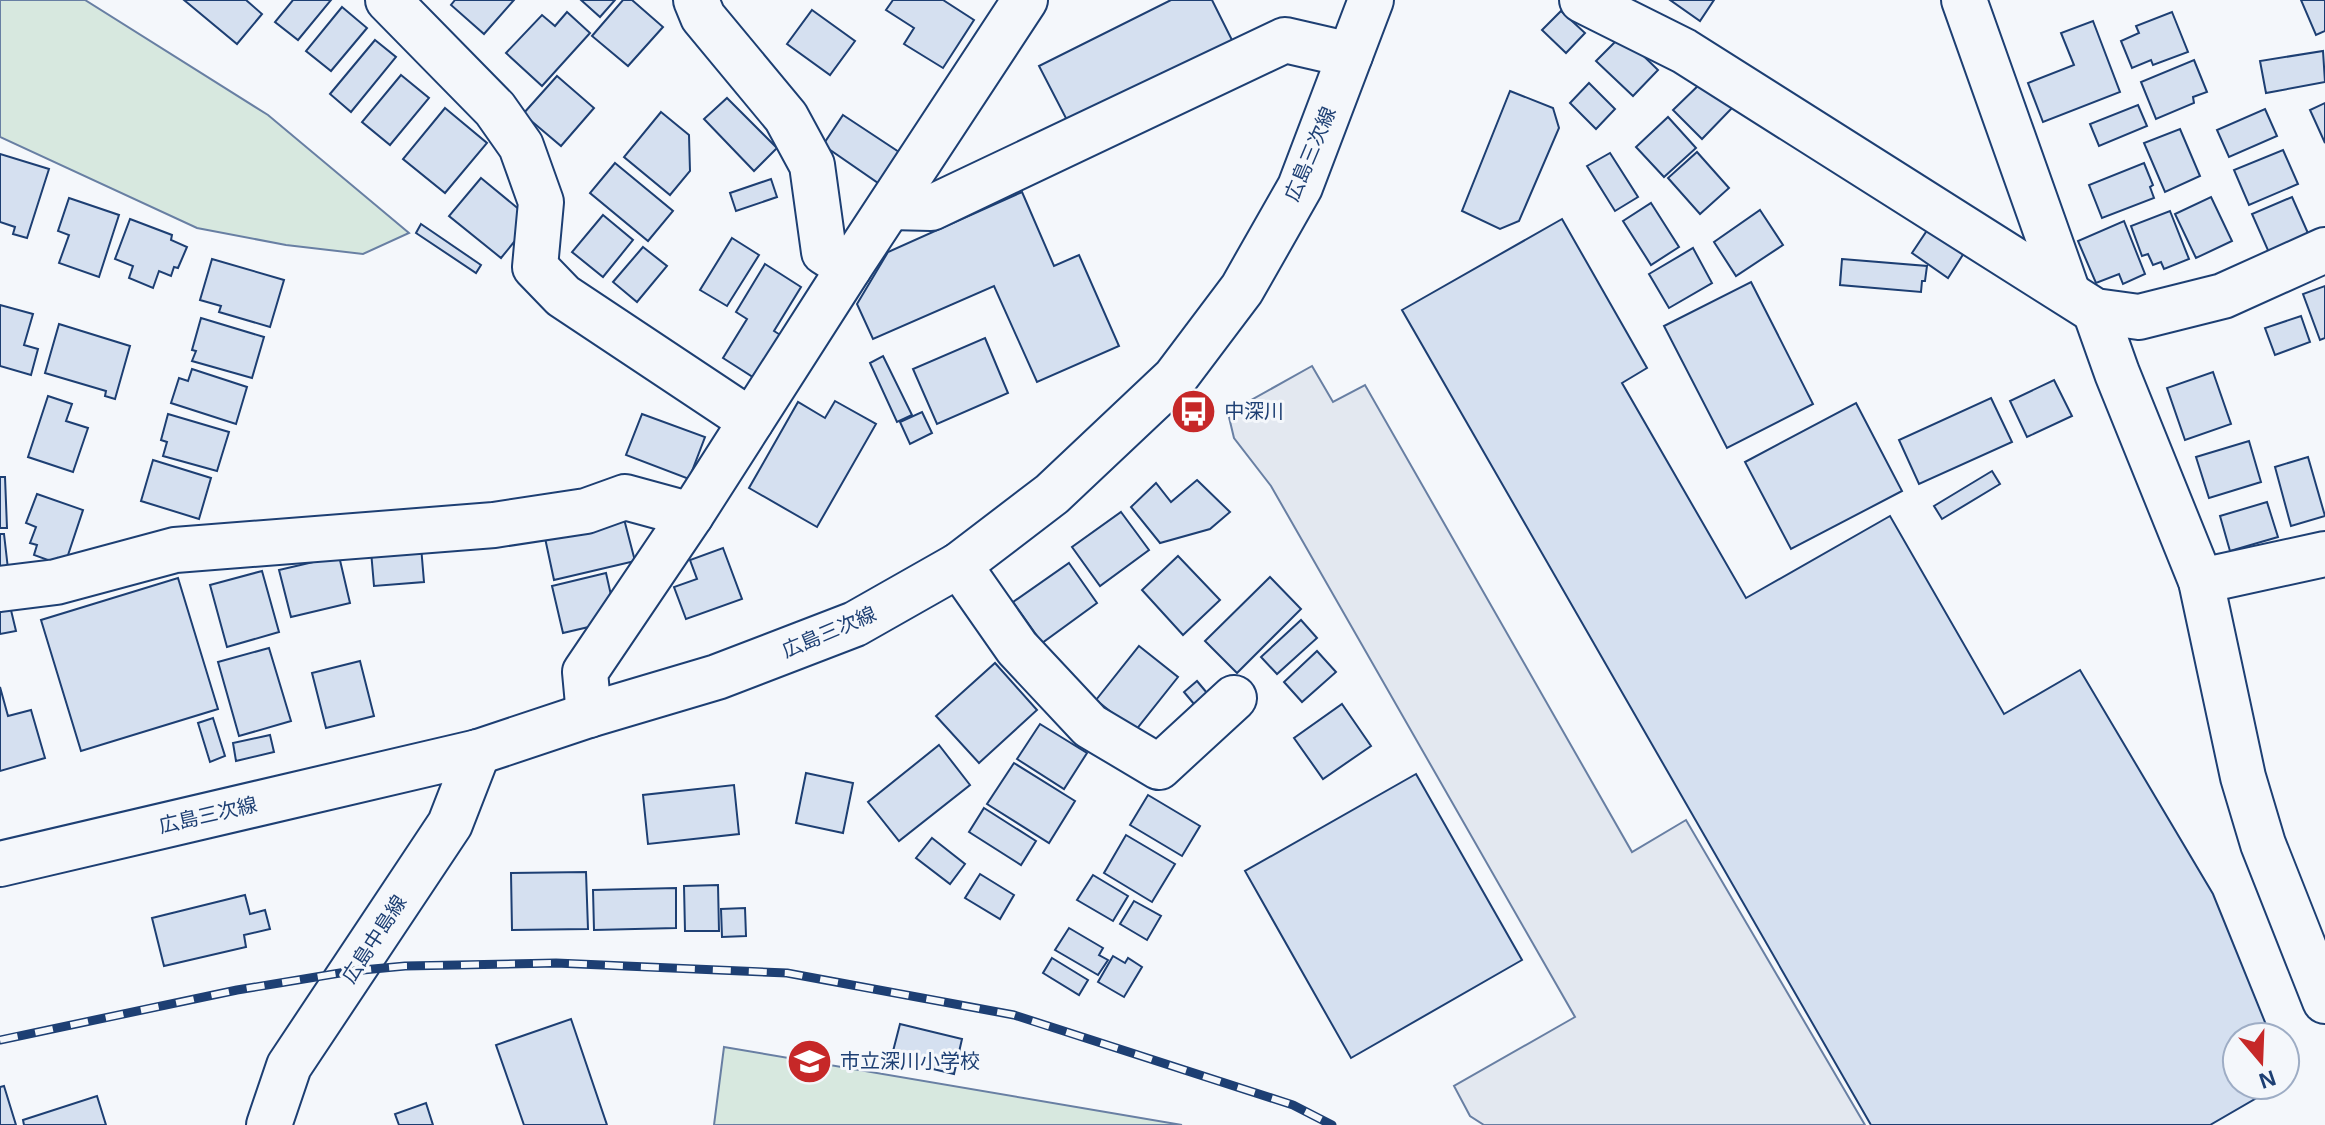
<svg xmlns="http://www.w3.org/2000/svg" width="2325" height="1125" font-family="Arial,'Noto Sans JP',sans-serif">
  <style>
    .green { fill: #d7e8df; stroke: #687fa3; stroke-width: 2 }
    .parking { fill: #e3e8f0; stroke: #687fa3; stroke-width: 2 }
    .building { fill: #d5e0f0; stroke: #1d3f73; stroke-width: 2 }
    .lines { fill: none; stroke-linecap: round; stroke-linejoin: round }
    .minor-casing { stroke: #1d3f73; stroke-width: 48 }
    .major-casing { stroke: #1d3f73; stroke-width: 48 }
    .minor { stroke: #f4f7fb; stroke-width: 44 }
    .major { stroke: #f4f7fb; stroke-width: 44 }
    .rail-casing { stroke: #1d3f73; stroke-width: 9 }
    .rail { stroke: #f4f7fb; stroke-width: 6; stroke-dasharray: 18; stroke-linecap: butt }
    .labels { text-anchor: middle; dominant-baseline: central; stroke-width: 6; stroke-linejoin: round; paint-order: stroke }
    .street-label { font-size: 20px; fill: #1d3f73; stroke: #f4f7fb }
    .poi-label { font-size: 20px; fill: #1d3f73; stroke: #f4f7fb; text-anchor: start }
  </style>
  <rect width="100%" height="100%" fill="#f4f7fb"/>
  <g class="green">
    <polygon points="0,0 85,0 268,115 409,233 363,254 286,245 197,228 0,137"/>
    <polygon points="724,1047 1182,1125 714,1125"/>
  </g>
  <polygon class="parking" points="1312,366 1333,402 1365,385 1632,852 1686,820 1865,1125 1484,1125 1470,1116 1454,1086 1575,1017 1271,486 1234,438 1228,413"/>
  <g class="building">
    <polygon points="184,0 246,0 262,14 237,44"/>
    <polygon points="293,0 331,0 298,40 275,22"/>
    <polygon points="455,0 514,0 484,34 451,5"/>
    <polygon points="581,0 615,0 600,17"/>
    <polygon points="623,0 632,0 663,27 628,66 592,36"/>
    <polygon points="893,0 943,0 974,20 943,68 904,44 914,28 886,10"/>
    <polygon points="1171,0 1212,0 1234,44 1070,126 1039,66"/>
    <polygon points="1670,0 1714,0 1700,21"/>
    <polygon points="2301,0 2325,0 2325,31 2316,35"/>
    <polygon points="342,7 367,28 331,71 306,51"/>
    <polygon points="812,10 855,41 830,75 787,44"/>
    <polygon points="1561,11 1585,33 1566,53 1542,30"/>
    <polygon points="567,12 590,33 542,86 506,53 542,15 555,26"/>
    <polygon points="2172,12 2188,52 2153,65 2151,60 2132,68 2121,41 2139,33 2136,26"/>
    <polygon points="2093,21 2120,92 2043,122 2028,83 2074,65 2061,33"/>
    <polygon points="1622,35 1658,70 1633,96 1596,61"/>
    <polygon points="375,40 396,57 351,112 330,94"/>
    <polygon points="2323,51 2325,82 2266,93 2260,61"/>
    <polygon points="2194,60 2207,92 2193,97 2194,103 2156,119 2141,82"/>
    <polygon points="401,75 429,98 390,145 362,122"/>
    <polygon points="557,76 594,108 561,146 523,114"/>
    <polygon points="1704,80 1732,108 1702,139 1673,110"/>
    <polygon points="1589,83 1615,109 1596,129 1570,103"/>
    <polygon points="1510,91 1553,108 1559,128 1519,221 1500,229 1462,211"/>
    <polygon points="727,98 777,148 754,171 704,119"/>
    <polygon points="2325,103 2325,143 2310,110"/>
    <polygon points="2138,105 2147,126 2099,146 2090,124"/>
    <polygon points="445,108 487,143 445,193 403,159"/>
    <polygon points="2265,109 2277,136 2229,157 2217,130"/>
    <polygon points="661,112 689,135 690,171 670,195 624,157"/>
    <polygon points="843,115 902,154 881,185 823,145"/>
    <polygon points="1668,117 1696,148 1664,177 1636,147"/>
    <polygon points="2180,129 2200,176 2165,192 2144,143"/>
    <polygon points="2283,150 2298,184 2249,205 2234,170"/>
    <polygon points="1697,152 1729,188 1700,214 1668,178"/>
    <polygon points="1610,153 1638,197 1615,211 1587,166"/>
    <polygon points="0,154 49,169 27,238 13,234 15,227 0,222"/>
    <polygon points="615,163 673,211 648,241 590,193"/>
    <polygon points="2144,163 2153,185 2150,187 2154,198 2102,218 2089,185"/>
    <polygon points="481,178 532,220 501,258 449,216"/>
    <polygon points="771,179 777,197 736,211 730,193"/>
    <polygon points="1022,192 1054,266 1079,255 1119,346 1037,382 994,286 873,339 857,304 888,252"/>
    <polygon points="2211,197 2232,241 2196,258 2175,214"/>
    <polygon points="2292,197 2311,240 2271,257 2252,214"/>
    <polygon points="69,198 119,215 99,277 59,263 69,235 58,231"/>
    <polygon points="1651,203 1679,247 1651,265 1623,221"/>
    <polygon points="1760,210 1783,245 1736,276 1714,242"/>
    <polygon points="2170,211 2189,259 2164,269 2161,262 2153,265 2148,254 2142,256 2131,226"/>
    <polygon points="603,215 633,240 603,277 572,252"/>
    <polygon points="130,219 172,235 171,240 187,247 178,268 174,267 171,276 159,271 153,288 129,278 133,266 115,259"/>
    <polygon points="1562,219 1647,368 1622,383 1746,598 1890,516 2004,714 2080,670 2213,894 2271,1037 2237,1037 2237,1085 2279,1085 2210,1125 1871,1125 1402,310"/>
    <polygon points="2124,221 2145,274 2123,284 2119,274 2096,283 2078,241"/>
    <polygon points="421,224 481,265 476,273 416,233"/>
    <polygon points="1928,229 1964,253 1948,278 1912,253"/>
    <polygon points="732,238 759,255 727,306 700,290"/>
    <polygon points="643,247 667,266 637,302 613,282"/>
    <polygon points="1693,248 1712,283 1669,308 1649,274"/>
    <polygon points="212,259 284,280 270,327 219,312 221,306 200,300"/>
    <polygon points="1842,259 1927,266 1925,281 1922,281 1921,292 1840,285"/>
    <polygon points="765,264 801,287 774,331 782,336 756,379 723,358 747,319 736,312"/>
    <polygon points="1751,282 1813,404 1727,448 1664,326"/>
    <polygon points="2325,286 2325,338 2320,340 2303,294"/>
    <polygon points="0,305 33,314 24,345 38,349 31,375 0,366"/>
    <polygon points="2301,316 2310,342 2275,355 2265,328"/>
    <polygon points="201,318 264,337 252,378 192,361 196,351 192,350"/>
    <polygon points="59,324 130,346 115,399 105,396 106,391 45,373"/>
    <polygon points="985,338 1008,393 937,424 913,369"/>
    <polygon points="883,356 912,415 897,422 870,363"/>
    <polygon points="192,369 247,387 236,424 171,403 179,378 188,381"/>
    <polygon points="2213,372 2231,424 2185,440 2167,388"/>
    <polygon points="2054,380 2072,416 2027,437 2010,401"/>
    <polygon points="48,396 72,404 66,421 88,428 73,472 28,457"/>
    <polygon points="1991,398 2012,442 1919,484 1899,440"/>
    <polygon points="835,401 876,424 817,527 749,488 798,402 825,418"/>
    <polygon points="1856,403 1902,491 1791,549 1745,462"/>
    <polygon points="922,412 932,433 910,444 900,422"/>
    <polygon points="168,414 229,432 217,471 163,456 167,442 161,440"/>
    <polygon points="642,414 705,437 689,479 626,455"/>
    <polygon points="2249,441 2261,482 2209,498 2196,457"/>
    <polygon points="2308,457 2325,516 2291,526 2275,467"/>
    <polygon points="153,460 211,478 199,519 141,501"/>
    <polygon points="1992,471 2000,484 1942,519 1934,506"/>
    <polygon points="0,477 5,477 7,528 0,528"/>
    <polygon points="1197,480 1230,512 1210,529 1160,543 1131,507 1156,483 1171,502"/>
    <polygon points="37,494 83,510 66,561 58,558 56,563 34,555 37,545 30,543 36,527 26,523"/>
    <polygon points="2267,502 2278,537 2230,551 2220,516"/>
    <polygon points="1121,512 1149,550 1100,586 1072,547"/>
    <polygon points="624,519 635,561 554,580 545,538"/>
    <polygon points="0,534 4,534 8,569 0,570"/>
    <polygon points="421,546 424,582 374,586 371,551"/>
    <polygon points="723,548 742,599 686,619 674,587 697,579 690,560"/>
    <polygon points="339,556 350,603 291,617 279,570"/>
    <polygon points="1178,556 1220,600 1183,635 1142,590"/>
    <polygon points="1069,563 1097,603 1042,643 1013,602"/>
    <polygon points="262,571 279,632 227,647 210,585"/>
    <polygon points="606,573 613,604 597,625 563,633 552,586"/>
    <polygon points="1270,577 1301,609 1237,673 1205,641"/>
    <polygon points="178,578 218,709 81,751 41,620"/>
    <polygon points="10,606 16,631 0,634 0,609"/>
    <polygon points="1301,620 1317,638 1277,674 1261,657"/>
    <polygon points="1139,646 1178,677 1135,731 1096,700"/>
    <polygon points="269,648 291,721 239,736 218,662"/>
    <polygon points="1317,651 1336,672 1302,702 1284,682"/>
    <polygon points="360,661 374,716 326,728 312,673"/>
    <polygon points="995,663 1037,710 979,763 936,716"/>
    <polygon points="1197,681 1207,693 1194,704 1184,692"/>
    <polygon points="0,687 8,716 31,710 45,758 0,771"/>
    <polygon points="1342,704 1371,746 1323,779 1294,738"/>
    <polygon points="213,718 225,756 210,762 198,723"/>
    <polygon points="1040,724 1087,753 1064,789 1017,759"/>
    <polygon points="270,735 274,752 236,761 233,743"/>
    <polygon points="939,745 970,785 899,841 868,802"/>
    <polygon points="1014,763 1075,801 1049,843 987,804"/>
    <polygon points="806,773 853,783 843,833 796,823"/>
    <polygon points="1416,774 1522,960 1351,1058 1245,871"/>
    <polygon points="734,785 739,834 648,844 643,795"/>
    <polygon points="1148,795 1200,826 1182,856 1130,825"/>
    <polygon points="984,808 1036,841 1021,865 969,832"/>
    <polygon points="1126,835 1175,864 1152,902 1104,873"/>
    <polygon points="932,838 965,864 950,884 916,858"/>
    <polygon points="586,872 588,929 512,930 511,873"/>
    <polygon points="980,874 1014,895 1000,919 965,898"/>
    <polygon points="1093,875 1128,896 1113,921 1077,900"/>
    <polygon points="718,885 719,931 685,931 684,886"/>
    <polygon points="676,888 676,928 594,930 593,890"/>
    <polygon points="245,895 250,914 265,910 270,929 244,935 246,947 164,966 152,918"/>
    <polygon points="1134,901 1161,916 1147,940 1120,924"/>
    <polygon points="745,908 746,936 722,937 721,909"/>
    <polygon points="1069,928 1103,948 1099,955 1108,960 1098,975 1055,950"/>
    <polygon points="1113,956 1125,963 1128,958 1142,967 1124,997 1098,982"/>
    <polygon points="1052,958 1088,980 1079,995 1043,973"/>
    <polygon points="571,1019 607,1125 524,1125 496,1045"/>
    <polygon points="900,1024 962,1039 954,1074 891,1059"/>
    <polygon points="4,1086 16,1125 0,1125 0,1087"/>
    <polygon points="97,1096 106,1125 24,1125 23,1120"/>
    <polygon points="426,1103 433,1125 399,1125 395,1114"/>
  </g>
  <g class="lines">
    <defs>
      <g id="minor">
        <polyline points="388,0 495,109 521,146 541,202 535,267 563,296 751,421"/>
        <polyline points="696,0 703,17 786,117 812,165 824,252 849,268"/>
        <polyline points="1582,0 1684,51 2095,311 2139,317 2223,296 2325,250"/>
        <polyline points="1964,0 2068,293"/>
        <polyline points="890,207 931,208 1285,40 1350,55"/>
        <polyline points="2095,311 2117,373 2201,581 2243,777 2263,844 2325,1001"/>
        <polyline points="959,565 1017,648 1090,726 1159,767 1234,698"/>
        <polyline points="2201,581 2325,554"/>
        <polyline points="0,589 56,582 175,550 494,525 586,511 625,497 691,515"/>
        <polyline points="589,715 585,672 691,515 849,268 1025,0"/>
      </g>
      <g id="major">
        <polyline points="0,864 478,752 589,715 717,677 855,624 959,565 1052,494 1175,378 1242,289 1300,187 1371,0"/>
        <polyline points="269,1125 289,1066 450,824 478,752"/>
      </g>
    </defs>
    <use href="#minor" class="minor-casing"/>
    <use href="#major" class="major-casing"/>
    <use href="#minor" class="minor"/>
    <use href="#major" class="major"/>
    <defs>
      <polyline id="rail" points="0,1040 237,990 352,971 405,966 556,963 787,973 1014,1015 1293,1105 1332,1125"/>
    </defs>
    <use href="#rail" class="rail-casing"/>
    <use href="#rail" class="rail"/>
  </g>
  <defs>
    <symbol id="bus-disc" viewBox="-11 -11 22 22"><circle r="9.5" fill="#c62828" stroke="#f4f7fb"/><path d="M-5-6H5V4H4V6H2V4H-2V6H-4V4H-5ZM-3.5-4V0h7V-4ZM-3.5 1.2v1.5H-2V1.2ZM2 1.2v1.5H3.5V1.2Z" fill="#fff"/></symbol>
    <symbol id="school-disc" viewBox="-11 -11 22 22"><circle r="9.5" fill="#c62828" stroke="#f4f7fb"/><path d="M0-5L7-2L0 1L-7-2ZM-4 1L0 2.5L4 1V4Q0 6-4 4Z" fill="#fff"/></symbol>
  </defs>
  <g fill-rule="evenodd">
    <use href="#bus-disc" x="1168" y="386" width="51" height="51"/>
    <use href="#school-disc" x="784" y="1036" width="51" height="51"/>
  </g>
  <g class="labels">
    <g class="street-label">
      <text transform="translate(1310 154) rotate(-67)">広島三次線</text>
      <text transform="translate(829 632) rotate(-23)">広島三次線</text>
      <text transform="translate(208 815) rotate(-13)">広島三次線</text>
      <text transform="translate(374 939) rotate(-57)">広島中島線</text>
    </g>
    <g class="poi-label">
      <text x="1224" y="411">中深川</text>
      <text x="840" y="1061">市立深川小学校</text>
    </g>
  </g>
  <g transform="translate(2261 1061) rotate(161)"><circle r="38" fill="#f4f7fb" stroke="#9eadc5" stroke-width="2"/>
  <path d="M0-6L14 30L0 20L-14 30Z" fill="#c62828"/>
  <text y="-12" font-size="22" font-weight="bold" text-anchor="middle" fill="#1d3f73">N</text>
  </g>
</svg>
